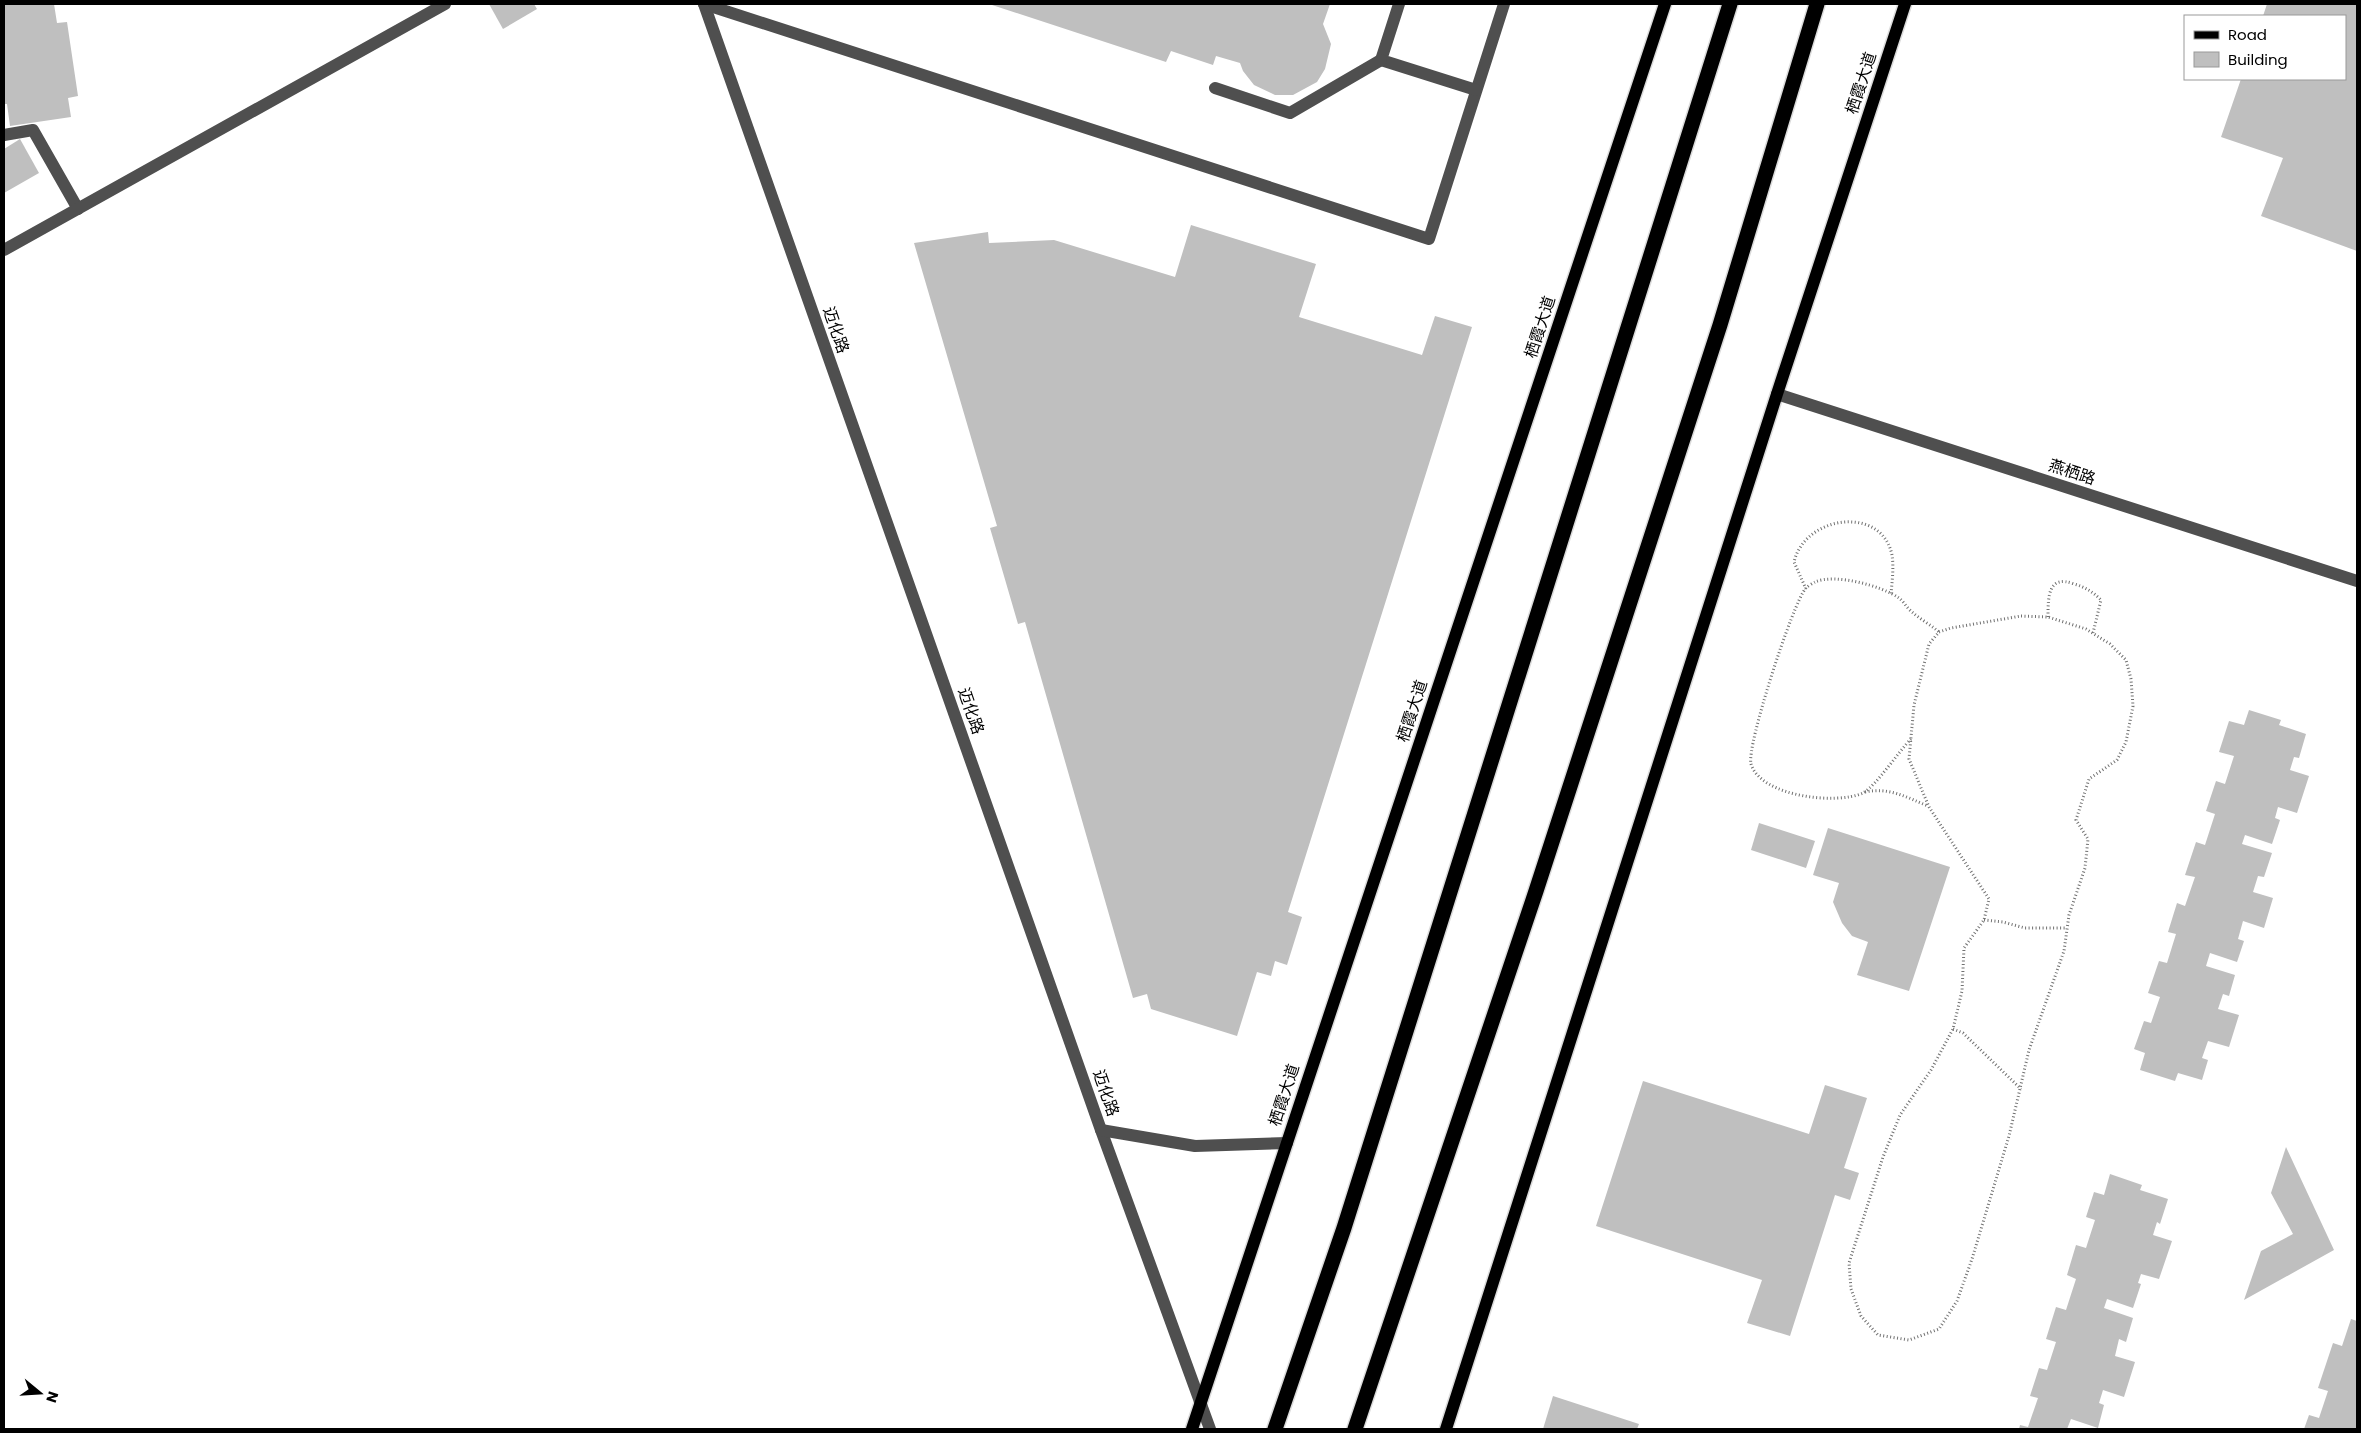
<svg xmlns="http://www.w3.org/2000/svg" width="2361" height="1433" font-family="Poppins,'Noto Sans SC',sans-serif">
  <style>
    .building { fill: #bfbfbf }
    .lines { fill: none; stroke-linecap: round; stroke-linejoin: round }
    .major-casing { stroke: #dbdbdb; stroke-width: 15 }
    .highway-casing { stroke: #dbdbdb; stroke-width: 18 }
    .path { stroke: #717171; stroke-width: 3; stroke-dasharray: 1 2.5; stroke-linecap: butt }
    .minor { stroke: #4f4f4f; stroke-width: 12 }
    .major { stroke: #000; stroke-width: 12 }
    .highway { stroke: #000; stroke-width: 15 }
    .labels { text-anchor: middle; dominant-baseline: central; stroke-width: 4.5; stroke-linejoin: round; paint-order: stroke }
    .street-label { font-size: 16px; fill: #000; stroke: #fff }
  </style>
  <rect width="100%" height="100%" fill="#fff"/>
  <g class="building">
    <polygon points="4,4 54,4 57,23 67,22 78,96 68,98 71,117 10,126 7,104 4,104"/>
    <polygon points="489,4 534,4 537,9 503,29"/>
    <polygon points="989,4 1330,4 1323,24 1331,44 1325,69 1317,82 1293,95 1275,95 1254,85 1243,71 1240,63 1216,56 1213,65 1171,51 1166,62"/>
    <polygon points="2267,4 2357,4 2357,251 2261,216 2283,158 2221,137 2241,79 2345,79 2345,16 2263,16"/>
    <polygon points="20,139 39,173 4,193 4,149"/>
    <polygon points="1191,225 1316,264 1299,317 1422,355 1435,316 1472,327 1288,912 1302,917 1287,965 1275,961 1271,976 1257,972 1237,1036 1151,1009 1147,994 1133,998 1025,622 1018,624 990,528 997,526 914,243 988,232 989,243 1054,240 1175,277"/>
    <polygon points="2249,710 2281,720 2279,725 2306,734 2299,758 2294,757 2290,770 2309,776 2297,813 2278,807 2275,818 2280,820 2272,844 2245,835 2242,844 2272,853 2264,877 2258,876 2253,892 2273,898 2264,928 2243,921 2238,939 2244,941 2237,962 2210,953 2206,966 2235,975 2229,996 2223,994 2218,1009 2239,1015 2229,1047 2208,1041 2202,1058 2208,1060 2202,1080 2178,1073 2175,1081 2140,1070 2145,1053 2134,1049 2144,1021 2151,1023 2160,997 2148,993 2159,961 2167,963 2176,934 2168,932 2177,903 2185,906 2195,877 2185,875 2196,842 2205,845 2215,814 2206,811 2216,781 2225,784 2234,756 2219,752 2229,721 2244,725"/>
    <polygon points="1759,823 1815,841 1806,868 1751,850"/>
    <polygon points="1828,828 1950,867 1909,991 1857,975 1868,942 1852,936 1842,923 1833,902 1839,883 1813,875"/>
    <polygon points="1643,1081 1809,1134 1825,1085 1867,1098 1844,1168 1859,1173 1850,1200 1835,1195 1790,1336 1747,1323 1762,1280 1596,1226"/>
    <polygon points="2286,1147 2334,1250 2244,1300 2261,1251 2293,1234 2271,1193"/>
    <polygon points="2110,1174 2142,1185 2140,1190 2168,1199 2160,1224 2157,1222 2153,1235 2172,1241 2159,1279 2141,1274 2138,1283 2141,1284 2133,1308 2107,1299 2104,1308 2133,1318 2126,1342 2119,1339 2115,1356 2135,1362 2124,1397 2103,1390 2099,1403 2104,1405 2098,1428 2071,1419 2067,1429 2019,1429 2020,1425 2028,1427 2038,1398 2030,1396 2039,1368 2047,1370 2056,1342 2046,1339 2056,1307 2066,1310 2076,1279 2067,1275 2076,1245 2086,1248 2095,1220 2086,1217 2094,1192 2104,1195"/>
    <polygon points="2351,1319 2357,1321 2357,1429 2304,1429 2309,1415 2319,1418 2328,1391 2318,1388 2333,1343 2342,1346"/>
    <polygon points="1553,1396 1639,1424 1637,1429 1543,1429"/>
  </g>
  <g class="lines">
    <defs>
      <g id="major">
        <polyline points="1192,1429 1665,4"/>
        <polyline points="1446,1429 1777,394 1905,4"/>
      </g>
      <g id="highway">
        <polyline points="1275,1429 1344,1228 1730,4"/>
        <polyline points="1355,1429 1536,891 1720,325 1817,4"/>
      </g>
    </defs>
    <use href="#major" class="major-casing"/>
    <use href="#highway" class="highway-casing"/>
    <g class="path">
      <path d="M1806,589L1794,562C1805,515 1882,505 1892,555C1894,568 1892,582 1891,594"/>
      <polygon points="2021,616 2048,617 2086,629 2110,644 2126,660 2131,679 2133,706 2126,742 2117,760 2089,779 2076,820 2088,839 2085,868 2069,915 2064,951 2029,1050 2009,1136 1972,1259 1957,1301 1939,1329 1909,1340 1878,1335 1861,1316 1851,1289 1849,1263 1883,1157 1900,1115 1931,1070 1953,1029 1962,991 1964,948 1984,920 1989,899 1929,807 1909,759 1914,705 1929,644 1939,632 1951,628"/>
      <path d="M2048,617C2048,597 2048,574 2074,584C2085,587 2093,592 2101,600L2093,633"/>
      <path d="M1911,739C1899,751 1876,786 1863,793C1837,805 1761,797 1751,764C1746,747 1793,602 1806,588C1808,586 1813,583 1815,582C1835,573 1882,586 1899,598C1904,602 1907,608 1912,612C1920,619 1931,625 1939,632"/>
      <path d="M1865,792C1889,787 1906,797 1928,806"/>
      <polyline points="1984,920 2003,922 2025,928 2067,928"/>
      <polyline points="1953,1029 1963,1033 2021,1089"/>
    </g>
    <g class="minor">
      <polyline points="704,4 1101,1130 1210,1429"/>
      <polyline points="704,4 1429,239 1504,4"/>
      <polyline points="1399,4 1381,60 1476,90"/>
      <polyline points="1215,88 1290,113 1381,60"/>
      <polyline points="4,135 33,130 78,209"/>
      <polyline points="4,250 445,4"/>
      <polyline points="1777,394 2357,581"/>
      <polyline points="1101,1130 1195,1146 1287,1143"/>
    </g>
    <use href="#major" class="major"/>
    <use href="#highway" class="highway"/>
  </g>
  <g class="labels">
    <g class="street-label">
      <text transform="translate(1861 83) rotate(-72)">栖霞大道</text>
      <text transform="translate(1540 327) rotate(-72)">栖霞大道</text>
      <text transform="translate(836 330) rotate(71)">迈化路</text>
      <text transform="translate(2072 472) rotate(18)">燕栖路</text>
      <text transform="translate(971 711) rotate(71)">迈化路</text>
      <text transform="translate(1412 711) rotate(-72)">栖霞大道</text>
      <text transform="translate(1106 1093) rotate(71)">迈化路</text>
      <text transform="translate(1284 1095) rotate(-72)">栖霞大道</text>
    </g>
  </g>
  <rect width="2361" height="1433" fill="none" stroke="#000000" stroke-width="10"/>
  <rect x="2184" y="15" width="162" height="65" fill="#ffffff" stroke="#999999"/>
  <rect x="2194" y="31" width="25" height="8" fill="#000000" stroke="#999999"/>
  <text x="2228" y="40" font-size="15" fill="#000000">Road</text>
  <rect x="2194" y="52" width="25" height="15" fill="#bfbfbf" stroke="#999999"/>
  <text x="2228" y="65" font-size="15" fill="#000000">Building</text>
  <g transform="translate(40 1393) rotate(108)" stroke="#ffffff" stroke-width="4" paint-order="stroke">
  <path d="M0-4L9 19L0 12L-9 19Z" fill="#000000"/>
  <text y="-8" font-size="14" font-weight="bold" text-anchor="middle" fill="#000000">N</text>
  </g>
</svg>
